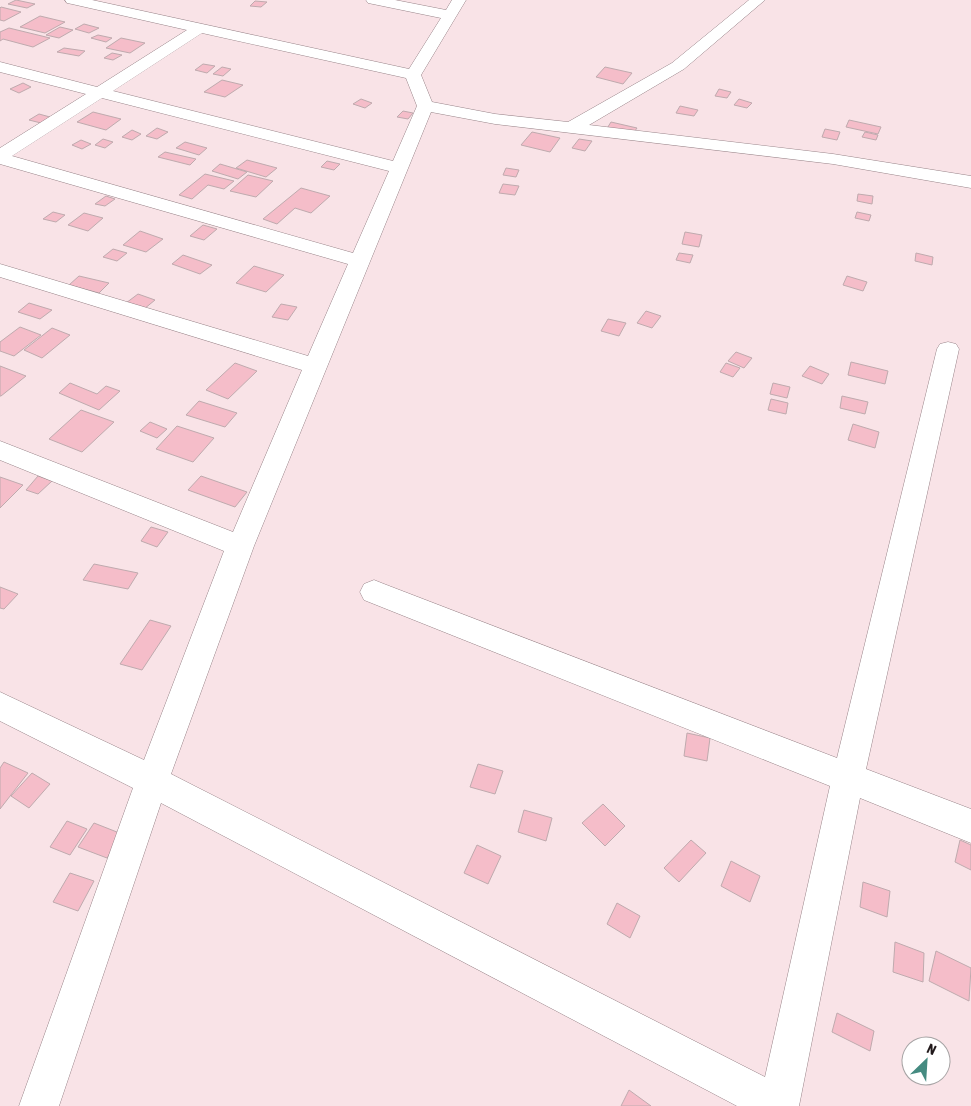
<svg xmlns="http://www.w3.org/2000/svg" width="971" height="1106" font-family="'Asap Condensed',sans-serif">
  <style>
    .building { fill: #f5bdc9; stroke: #bfaaae }
    .lines { fill: none; stroke-linecap: round; stroke-linejoin: round }
    .street-casing { stroke: #988489; stroke-width: 1 }
    .street { fill: #fff; fill-rule: evenodd }
  </style>
  <rect width="100%" height="100%" fill="#f9e3e7"/>
  <g class="building">
    <polygon points="16,0 35,4 27,8 8,4"/>
    <polygon points="255,1 267,2 261,7 250,6"/>
    <polygon points="0,8 1,7 21,12 4,21 0,20"/>
    <polygon points="40,16 65,22 45,33 20,27"/>
    <polygon points="84,24 99,28 89,33 75,29"/>
    <polygon points="60,27 73,30 59,38 46,35"/>
    <polygon points="9,28 50,38 33,47 3,39 0,41 0,32"/>
    <polygon points="98,35 112,38 106,42 91,38"/>
    <polygon points="121,38 145,43 130,53 106,48"/>
    <polygon points="64,48 85,51 79,56 57,52"/>
    <polygon points="112,53 122,55 113,60 104,58"/>
    <polygon points="203,64 215,66 207,73 195,70"/>
    <polygon points="222,67 231,69 223,76 213,74"/>
    <polygon points="605,67 632,73 623,84 596,77"/>
    <polygon points="222,80 243,85 225,97 204,92"/>
    <polygon points="23,83 31,87 19,93 10,89"/>
    <polygon points="719,89 731,92 727,98 715,96"/>
    <polygon points="361,99 372,103 365,108 353,104"/>
    <polygon points="739,99 752,103 747,108 734,105"/>
    <polygon points="680,106 698,110 694,116 676,113"/>
    <polygon points="403,111 413,113 408,119 397,117"/>
    <polygon points="93,112 121,119 106,130 77,122"/>
    <polygon points="39,114 50,117 41,123 29,120"/>
    <polygon points="849,120 881,127 878,134 846,127"/>
    <polygon points="611,122 637,128 632,135 606,130"/>
    <polygon points="157,128 168,132 157,139 146,136"/>
    <polygon points="825,129 840,132 837,140 822,137"/>
    <polygon points="132,130 141,134 132,140 122,137"/>
    <polygon points="532,132 560,138 550,152 521,145"/>
    <polygon points="865,132 878,135 876,140 862,137"/>
    <polygon points="103,139 113,142 105,148 95,145"/>
    <polygon points="579,139 592,141 585,151 572,148"/>
    <polygon points="81,140 91,144 82,149 72,145"/>
    <polygon points="185,142 207,148 199,155 176,148"/>
    <polygon points="165,152 196,159 190,165 158,157"/>
    <polygon points="247,160 277,168 266,177 236,168"/>
    <polygon points="327,161 340,164 334,170 321,167"/>
    <polygon points="220,164 247,172 238,179 212,171"/>
    <polygon points="506,168 519,170 516,177 503,175"/>
    <polygon points="205,174 234,181 224,189 208,185 192,199 179,195"/>
    <polygon points="248,175 273,181 256,197 230,191"/>
    <polygon points="503,184 519,186 515,195 499,193"/>
    <polygon points="301,188 330,196 311,213 295,208 277,224 263,219"/>
    <polygon points="858,194 873,196 872,204 857,201"/>
    <polygon points="106,196 115,199 105,206 95,204"/>
    <polygon points="53,212 65,215 56,222 43,219"/>
    <polygon points="857,212 871,215 869,221 855,218"/>
    <polygon points="84,213 103,218 88,231 68,225"/>
    <polygon points="203,225 217,229 204,240 190,236"/>
    <polygon points="140,231 163,239 146,252 123,245"/>
    <polygon points="685,232 702,235 699,247 682,244"/>
    <polygon points="113,249 127,253 117,261 103,257"/>
    <polygon points="679,253 693,255 690,263 676,260"/>
    <polygon points="916,253 933,257 932,265 915,261"/>
    <polygon points="183,255 212,265 200,274 172,264"/>
    <polygon points="254,266 284,275 266,292 236,283"/>
    <polygon points="79,276 109,283 99,293 69,285"/>
    <polygon points="847,276 867,282 863,291 843,285"/>
    <polygon points="138,294 155,300 144,309 126,303"/>
    <polygon points="29,303 52,310 40,319 18,312"/>
    <polygon points="281,304 297,307 288,320 272,317"/>
    <polygon points="646,311 661,316 652,328 637,323"/>
    <polygon points="608,319 626,323 619,336 601,331"/>
    <polygon points="20,327 41,335 14,356 0,351 0,342"/>
    <polygon points="52,328 70,335 42,358 24,350"/>
    <polygon points="736,352 752,358 744,368 728,361"/>
    <polygon points="851,362 888,371 885,384 848,375"/>
    <polygon points="235,363 257,371 228,399 206,390"/>
    <polygon points="726,363 740,368 733,377 720,372"/>
    <polygon points="0,366 26,376 1,396 0,396"/>
    <polygon points="810,366 829,374 822,384 802,376"/>
    <polygon points="70,383 97,394 106,386 120,391 99,410 59,393"/>
    <polygon points="773,383 790,387 787,398 770,394"/>
    <polygon points="842,396 868,402 865,414 840,408"/>
    <polygon points="771,399 788,403 786,414 768,410"/>
    <polygon points="199,401 237,413 225,427 186,415"/>
    <polygon points="81,410 114,422 82,452 49,439"/>
    <polygon points="150,422 167,429 157,438 140,431"/>
    <polygon points="853,424 879,432 875,448 848,440"/>
    <polygon points="177,426 214,438 193,462 156,449"/>
    <polygon points="38,476 52,481 38,494 26,490"/>
    <polygon points="201,476 247,492 235,507 188,490"/>
    <polygon points="0,477 23,485 0,508"/>
    <polygon points="151,527 168,532 157,547 141,541"/>
    <polygon points="94,564 138,573 128,589 83,580"/>
    <polygon points="0,587 18,594 4,609 0,608"/>
    <polygon points="150,620 171,626 142,670 120,664"/>
    <polygon points="687,733 710,738 707,761 684,756"/>
    <polygon points="4,762 28,773 0,809 0,768"/>
    <polygon points="478,764 503,771 495,794 470,787"/>
    <polygon points="32,773 50,784 29,808 11,796"/>
    <polygon points="603,804 625,826 605,846 582,823"/>
    <polygon points="524,810 552,818 546,841 518,832"/>
    <polygon points="67,821 87,829 70,855 50,847"/>
    <polygon points="94,823 122,834 107,858 78,847"/>
    <polygon points="691,840 706,853 679,882 664,868"/>
    <polygon points="960,840 971,845 971,870 955,862"/>
    <polygon points="477,845 501,856 488,884 464,873"/>
    <polygon points="731,861 760,876 750,902 721,886"/>
    <polygon points="70,873 94,881 78,911 53,902"/>
    <polygon points="863,882 890,891 887,917 860,907"/>
    <polygon points="617,903 640,916 630,938 607,924"/>
    <polygon points="895,942 924,953 923,982 893,972"/>
    <polygon points="936,951 971,968 969,1001 929,981"/>
    <polygon points="837,1013 874,1031 870,1051 832,1032"/>
    <polygon points="629,1090 651,1106 621,1106"/>
  </g>
  <g class="lines">
    <defs>
      <path id="street" d="M65,0H92L409,69L441,18L373,4L368,3L366,0H395L446,10L452,0H466L421,75L432,102L495,114L568,122L672,63L749,0H765L684,69L589,125L833,154L971,176V188L833,164L495,124L431,112L254,546L171,774L765,1077L830,786L364,600L360,592L364,584L374,580L384,584L837,758L937,349L940,344L948,342L956,344L959,349L866,769L971,809V843L860,798L799,1106H737L161,803L59,1106H19L133,788L0,721V692L144,760L224,551L0,460V441L233,532L302,370L0,277V264L308,356L348,264L0,164V148L86,94L0,72V62L97,87L187,30L72,4L67,3ZM202,33L406,78L417,106L393,161L113,91ZM102,98L389,171L353,253L12,156Z"/>
    </defs>
    <use href="#street" class="street-casing"/>
    <use href="#street" class="street"/>
  </g>
  <g transform="translate(926 1061) rotate(25)"><circle r="24" fill="#ffffff" stroke="#a6a3a4"/>
  <path d="M0-4L9 19L0 12L-9 19Z" fill="#458b81"/>
  <text y="-8" font-size="14" font-weight="bold" text-anchor="middle" fill="#21191b">N</text>
  </g>
</svg>
